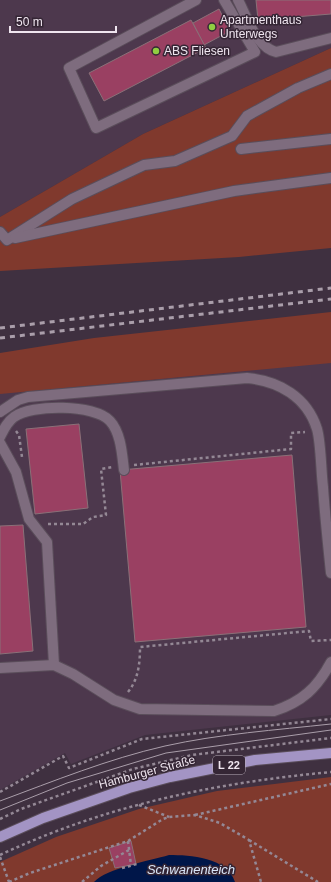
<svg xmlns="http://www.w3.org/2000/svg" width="331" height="882" font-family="Helvetica,sans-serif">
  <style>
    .built { fill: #4d384d }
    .green { fill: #80392d }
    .water { fill: #001649 }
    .building { fill: #9a4062; stroke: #8a7078 }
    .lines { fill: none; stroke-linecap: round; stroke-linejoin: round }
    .minor-casing { stroke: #5a4d5a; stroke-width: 12 }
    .major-casing { stroke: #5a4d5a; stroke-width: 12 }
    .path { stroke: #948895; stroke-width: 2.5; stroke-dasharray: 3 3; stroke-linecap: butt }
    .minor { stroke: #7e6c7e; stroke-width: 10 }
    .major { stroke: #a394c4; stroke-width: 10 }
    .tram { stroke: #aa9eaa; stroke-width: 1 }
    .rail { stroke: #aa9eaa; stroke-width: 3; stroke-dasharray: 5 5; stroke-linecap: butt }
    .poi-dot { fill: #90cd41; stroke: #352635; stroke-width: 1.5 }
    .labels { text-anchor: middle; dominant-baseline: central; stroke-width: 3; stroke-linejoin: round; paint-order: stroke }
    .shield { fill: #352635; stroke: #b7acb7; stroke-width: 1 }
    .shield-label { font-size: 11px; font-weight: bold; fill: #efe5ef }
    .poi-label { font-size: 12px; fill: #efe5ef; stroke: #352635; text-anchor: start }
    .street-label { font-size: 12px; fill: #efe5ef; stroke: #352635 }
    .water-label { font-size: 13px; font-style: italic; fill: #d8e5f9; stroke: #352635 }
  </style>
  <rect width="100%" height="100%" fill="#3f3040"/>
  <g class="built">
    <polygon points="0,0 331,0 331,48 143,134 0,217"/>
    <polygon points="331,353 331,715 145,735 71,764 65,753 0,790 0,388"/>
  </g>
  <g class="green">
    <polygon points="331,48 331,248 239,257 0,271 0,217 143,134"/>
    <polygon points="331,312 331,363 0,394 0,353 94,338"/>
    <polygon points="331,777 331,882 0,882 0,862 56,837 139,809 217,791"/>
  </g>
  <path class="water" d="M169,855C190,855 227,857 235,882H94C107,868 149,861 169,855Z"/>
  <g class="building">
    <polygon points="256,0 331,0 331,14 258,20"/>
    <polygon points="219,9 230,31 204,45 193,23"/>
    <polygon points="191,20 206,48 104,101 89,73"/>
    <polygon points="79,424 88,508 35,514 26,429"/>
    <polygon points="292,455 306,627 135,642 120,470"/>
    <polygon points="23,525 33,651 0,654 0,526"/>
    <polygon points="131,841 136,864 115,868 109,848"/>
  </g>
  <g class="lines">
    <defs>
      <g id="minor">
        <polyline points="196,0 69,68 96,128 255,52 224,0"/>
        <path d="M238,0C247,17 256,47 276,52L331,38"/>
        <polyline points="241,149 331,139"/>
        <polyline points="0,232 7,240 72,199 144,165 175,161 232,136 247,116 298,88 331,74"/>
        <polyline points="15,238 234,191 331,178"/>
        <path d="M0,412L18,400L28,397L247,378C279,381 307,397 317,429C321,443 321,471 323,487C325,516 328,544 331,573"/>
        <path d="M0,437C4,429 7,422 14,417C31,404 95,404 110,421C121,433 122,454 124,470"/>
        <polyline points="0,443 16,472 29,519 47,542 54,665"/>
        <path d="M0,668L54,665L73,674L114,700L140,709L274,711C302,702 317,688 331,662"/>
      </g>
      <polyline id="major" points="0,837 43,818 129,788 170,777 255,760 331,753"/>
    </defs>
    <use href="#minor" class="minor-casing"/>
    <use href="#major" class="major-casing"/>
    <g class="path">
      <polyline points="16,431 19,435 22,457"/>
      <polyline points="134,465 291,449 291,433 305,432"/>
      <polyline points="48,524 83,524 93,517 106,515 101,469 113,467"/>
      <path d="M128,692C138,680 140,664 140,647L309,631L311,641L331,640"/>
      <polyline points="0,792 63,756 69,768 142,739 331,719"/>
      <polyline points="139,805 169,817"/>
      <polyline points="195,815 331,784"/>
      <polyline points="0,819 21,809 133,769 192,755 331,738"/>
      <polyline points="249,840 318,882"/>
      <polyline points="128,841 131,865"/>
      <path d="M0,855C107,805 214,783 331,772"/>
      <polyline points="0,857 9,882"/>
      <polyline points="122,868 137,864"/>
      <polyline points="9,882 30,873 128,841 163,819 169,817 195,815 220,823 249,840 261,882"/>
      <polyline points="82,882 101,866 129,850"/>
    </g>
    <use href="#minor" class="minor"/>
    <use href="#major" class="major"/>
    <g class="tram">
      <path d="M0,801C54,781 108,759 165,746C219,734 276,730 331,724"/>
      <polyline points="0,810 67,783 166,753 331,730"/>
    </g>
    <g class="rail">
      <polyline points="0,328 331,288"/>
      <polyline points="0,338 331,299"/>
    </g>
  </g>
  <g class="poi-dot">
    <circle cx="212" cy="27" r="4"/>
    <circle cx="156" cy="51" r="4"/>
  </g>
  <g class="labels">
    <rect class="shield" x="213" y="756" width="32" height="18" rx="3"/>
    <g class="shield-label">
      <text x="229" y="765">L 22</text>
    </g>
    <g class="poi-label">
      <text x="220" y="20">Apartmenthaus<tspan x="220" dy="14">Unterwegs</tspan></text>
      <text x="164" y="51">ABS Fliesen</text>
    </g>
    <g class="street-label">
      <text transform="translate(147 772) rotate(-15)">Hamburger Straße</text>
    </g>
    <g class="water-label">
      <text x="191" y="869">Schwanenteich</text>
    </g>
  </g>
  <path d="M10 26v6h106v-6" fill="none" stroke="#efe5ef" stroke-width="2"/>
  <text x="16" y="26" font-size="12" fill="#efe5ef" stroke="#352635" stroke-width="3" paint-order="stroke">50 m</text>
</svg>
